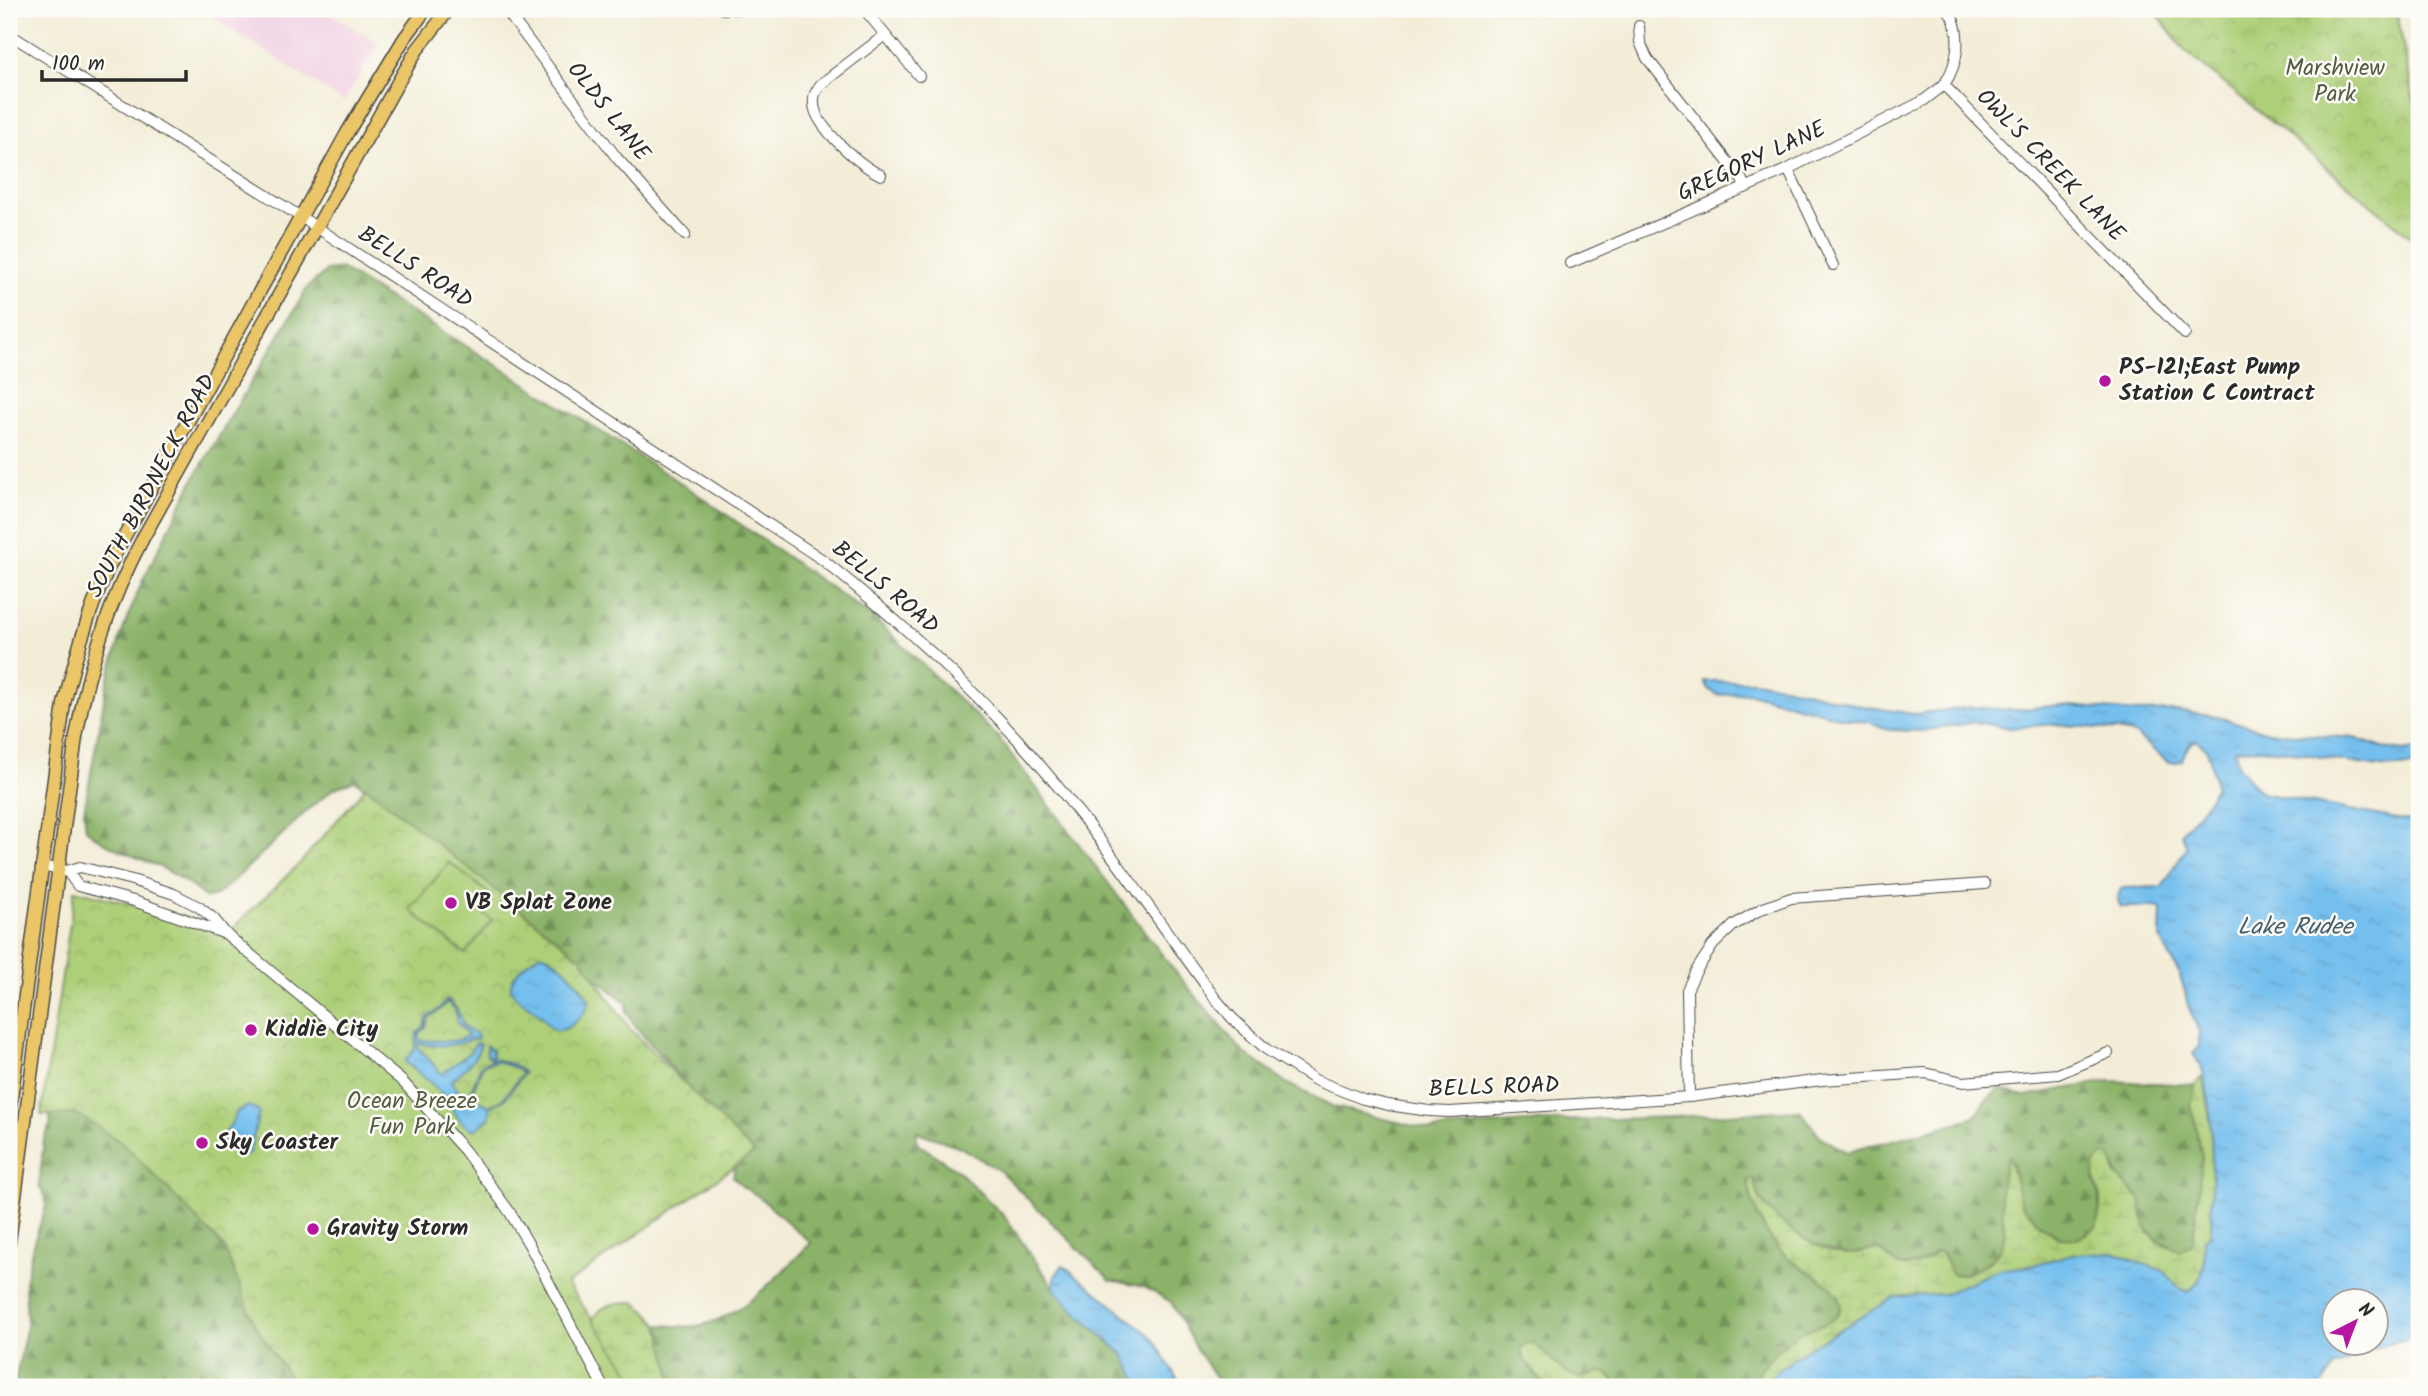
<svg xmlns="http://www.w3.org/2000/svg" width="2428" height="1396" font-family="Kalam,sans-serif">
  <style>
    .built { fill: #f1d0e3 }
    .forest { fill: url(#forest-firs); stroke: #5a6e4a; stroke-width: 2 }
    .wetland { fill: url(#wetland-marsh); stroke: #6c7d52; stroke-width: 2 }
    .park { fill: url(#park-crowns); stroke: #6c7d52; stroke-width: 2 }
    .pitch { fill: #adcf78; stroke: #6c7d52; stroke-width: 2 }
    .water { fill: url(#water-ripples); stroke: #50758c; stroke-width: 2; fill-rule: evenodd }
    .lines { fill: none; stroke-linecap: round; stroke-linejoin: round }
    .minor-casing { stroke: #494845; stroke-width: 12 }
    .major-casing { stroke: #494845; stroke-width: 15 }
    .minor { stroke: #fff; stroke-width: 10 }
    .major { stroke: #eac669; stroke-width: 12 }
    .poi-dot { fill: #b5179e; stroke: #fdfcf7; stroke-width: 2.5 }
    .labels { text-anchor: middle; dominant-baseline: central; stroke-width: 5; stroke-linejoin: round; paint-order: stroke }
    .park-label { font-size: 23px; fill: #525c42; stroke: #fdfcf7 }
    .street-label { font-size: 23px; fill: #2b2b2b; stroke: #fdfcf7 }
    .poi-label { font-size: 23px; font-weight: bold; fill: #2b2b2b; stroke: #fdfcf7; text-anchor: start }
    .water-label { font-size: 24px; font-style: italic; fill: #455f6f; stroke: #fdfcf7 }
  </style>
  <defs>
    <pattern id="forest-firs" width="22" height="20" patternUnits="userSpaceOnUse" patternTransform="scale(1.75)"><rect width="22" height="20" fill="#8ab268"/><path d="M5 1l3.5 6h-7zM16 11l3.5 6h-7z" fill="#719156"/></pattern>
    <pattern id="wetland-marsh" width="20" height="14" patternUnits="userSpaceOnUse" patternTransform="scale(1.75)"><rect width="20" height="14" fill="#adcf78"/><path d="M1 5h8M5 5V1M11 12h8M15 12V8" fill="none" stroke="#95b268"/></pattern>
    <pattern id="park-crowns" width="20" height="18" patternUnits="userSpaceOnUse" patternTransform="scale(1.75)"><rect width="20" height="18" fill="#adcf78"/><path d="M2 6a3 3 0 1 1 6 0M12 15a3 3 0 1 1 6 0" fill="none" stroke="#95b268"/></pattern>
    <pattern id="water-ripples" width="26" height="14" patternUnits="userSpaceOnUse" patternTransform="scale(1.75)"><rect width="26" height="14" fill="#75bfee"/><path d="M2 4q2-2 4 0t4 0M15 11q2-2 4 0t4 0" fill="none" stroke="#65a4cc"/></pattern>
  </defs>
  <rect width="100%" height="100%" fill="#fdfcf7"/>
  <filter id="ink" filterUnits="userSpaceOnUse"><feTurbulence type="fractalNoise" baseFrequency=".0143" numOctaves="2"/><feDisplacementMap in="SourceGraphic" scale="14" xChannelSelector="R" yChannelSelector="G"/><feConvolveMatrix kernelMatrix="1 2 1 2 8 2 1 2 1" color-interpolation-filters="sRGB"/></filter>
  <filter id="wash" filterUnits="userSpaceOnUse"><feTurbulence type="fractalNoise" baseFrequency=".00686" numOctaves="4" result="noise"/><feDisplacementMap in="SourceGraphic" scale="28" xChannelSelector="R" yChannelSelector="G"/><feGaussianBlur stdDeviation="1.57" result="paint"/><feColorMatrix in="noise" values="0 0 0 0 0 0 0 0 0 0 0 0 0 0 0 0 0 1.4 0 .05"/><feComposite in="paint" operator="in"/></filter>
  <g filter="url(#wash)">
    <rect width="100%" height="100%" fill="#f3edd8"/>
    <polygon class="built" points="200,9 323,9 379,43 344,102"/>
    <g class="forest">
      <path d="M340,268L492,362L690,489L874,618L998,737L1173,969L1242,1051L1288,1084L1334,1107L1431,1130L1526,1122L1672,1117L1800,1110L1821,1137L1847,1152C1890,1140 1933,1131 1975,1117L1984,1102L1999,1089L2025,1096L2109,1081L2195,1085L2191,1105L2202,1157L2193,1243L2180,1251C2163,1242 2145,1237 2143,1215C2142,1208 2143,1205 2139,1199C2130,1184 2117,1183 2114,1164L2094,1178C2100,1197 2101,1209 2096,1227C2091,1231 2084,1237 2078,1239C2058,1243 2029,1219 2020,1202C2015,1193 2015,1181 2014,1170C2011,1182 2005,1195 2003,1207C2002,1218 2007,1229 2005,1240C2001,1258 1971,1276 1953,1275C1947,1268 1946,1261 1942,1253L1936,1252C1924,1263 1908,1272 1893,1262C1889,1259 1886,1253 1881,1251C1871,1247 1860,1254 1849,1254C1819,1254 1772,1222 1758,1194C1756,1190 1755,1184 1754,1179L1748,1180C1750,1208 1766,1236 1786,1256C1798,1269 1856,1289 1837,1315C1828,1327 1798,1335 1785,1344C1778,1349 1773,1358 1767,1364C1760,1372 1752,1380 1744,1387H1705L1698,1384L1693,1387H1619L1607,1373L1579,1379L1565,1373L1534,1344H1525L1530,1368L1546,1387H1222L1196,1349L1171,1302L1144,1287L1110,1280L1000,1171L958,1146L917,1132V1143L957,1170L1004,1216L1055,1289L1078,1314L1124,1355L1141,1387H674L659,1325C671,1325 685,1328 697,1326C744,1317 778,1275 811,1243L758,1196L743,1187L733,1177L739,1145L635,1026L626,1011L628,1004L377,800L355,780L333,789L311,807L231,883L215,896L206,898C192,886 177,875 160,867C134,855 108,849 86,829L84,811L107,684L121,635L141,584L197,473L308,287L326,271Z"/>
      <polygon points="47,1103 100,1120 223,1238 301,1387 14,1387 27,1325 25,1282 33,1245 46,1206 45,1196 39,1186 44,1140 51,1123"/>
    </g>
    <g class="wetland">
      <path d="M2203,1077C2215,1129 2212,1181 2211,1234L2204,1239C2205,1265 2208,1272 2189,1292L2179,1288L2163,1271L2073,1254L2025,1267L1999,1269L1944,1294L1895,1297L1802,1352L1758,1387H1744C1762,1370 1777,1347 1798,1334C1809,1327 1829,1326 1837,1315C1856,1289 1798,1269 1786,1256C1766,1236 1751,1208 1748,1180L1753,1179C1755,1183 1756,1190 1758,1194C1771,1221 1819,1254 1849,1254C1859,1254 1870,1247 1881,1251C1885,1253 1889,1259 1893,1262C1908,1272 1924,1263 1936,1252L1941,1253C1946,1261 1947,1268 1953,1274C1963,1276 1970,1272 1979,1268C2017,1248 2001,1225 2001,1193C2001,1181 2004,1167 2009,1156L2021,1205L2041,1226L2059,1238L2078,1239L2096,1227C2099,1217 2101,1208 2100,1198C2097,1182 2086,1166 2104,1155L2111,1157L2116,1175L2138,1197L2142,1205L2143,1217L2148,1232L2159,1242L2180,1251L2193,1243L2202,1157L2191,1105L2195,1085Z"/>
      <path d="M635,1302L649,1313L659,1325L674,1387H653L646,1379L638,1377L647,1387H632L589,1324C601,1304 613,1302 635,1302Z"/>
      <path d="M1525,1344H1534C1556,1360 1569,1390 1599,1372L1607,1373L1619,1387H1546L1522,1356L1521,1349Z"/>
    </g>
    <g class="park">
      <polygon points="2153,9 2396,9 2414,100 2419,105 2419,244 2185,51"/>
      <polygon points="366,787 581,958 631,1030 754,1153 567,1284 641,1387 296,1387 255,1325 224,1247 124,1144 77,1114 41,1115 75,890 232,929 301,862"/>
    </g>
    <polygon class="pitch" points="449,862 492,896 480,911 492,920 465,954 410,910"/>
    <g class="water">
      <path d="M1704,681H1754L1798,689L1862,706L1914,714L1972,707L2013,710L2061,705L2136,712L2177,711L2218,717L2269,732L2354,738L2383,748L2405,751L2419,748V766C2406,765 2394,769 2381,767C2332,762 2284,745 2235,749L2238,766L2261,793L2419,823V1359L2416,1343L2412,1338L2385,1344L2333,1368L2321,1387H1758L1802,1352L1895,1297L1944,1294L1999,1269L2025,1267L2073,1254L2113,1253L2164,1271L2179,1288L2189,1292C2207,1274 2205,1263 2204,1239L2211,1234L2212,1152L2210,1104L2202,1068L2193,1053L2199,1047V1031L2188,1006L2185,991L2179,973L2160,938L2161,909L2156,907H2121L2118,901L2121,888L2162,887L2187,847L2181,833L2208,801L2215,787L2210,758L2206,749L2197,740C2188,743 2185,751 2182,760L2175,763L2167,761L2136,735L2118,730L2054,724L2010,728L1976,722L1921,731L1890,730L1873,723L1842,718L1750,693L1718,695L1708,689ZM2334,1302H2376V1344H2334Z"/>
      <path d="M540,953C558,957 580,984 589,1000C588,1012 569,1033 555,1030C549,1028 544,1019 540,1015C532,1007 520,1002 514,994C511,991 510,989 511,984C513,972 531,960 540,953Z"/>
      <path d="M447,1000C465,1009 455,1028 477,1034L478,1039C470,1038 468,1041 461,1043C448,1047 430,1046 419,1043L418,1048L442,1074L469,1053L476,1043L480,1044C479,1057 463,1071 451,1081L462,1096L472,1100L471,1091L481,1065L492,1060L487,1055L486,1045L492,1050V1058L514,1065L524,1073L504,1100L491,1106L489,1119L475,1130C457,1125 452,1105 440,1092C430,1081 416,1072 405,1061L415,1049L417,1033L423,1028L428,1017L438,1010ZM447,1002L455,1009L457,1022L468,1035C457,1045 433,1040 419,1040V1033L426,1027L429,1017L439,1011ZM497,1061L517,1069L522,1074L501,1101L488,1106L481,1101H474L473,1090L483,1065Z"/>
      <path d="M249,1106L258,1111L259,1114C254,1128 254,1142 248,1155L240,1157L221,1140C227,1130 234,1121 237,1111Z"/>
      <polygon points="1063,1265 1153,1338 1182,1387 1141,1387 1124,1355 1078,1314 1054,1289 1055,1276"/>
    </g>
  </g>
  <g filter="url(#ink)">
    <g class="lines">
      <defs>
        <g id="minor">
          <polyline points="505,9 617,158 685,235"/>
          <polyline points="722,9 741,9"/>
          <polyline points="864,9 919,76"/>
          <path d="M1948,9C1963,32 1959,62 1944,85L2185,334"/>
          <polyline points="1639,26 1640,42 1647,58 1742,180 1745,188"/>
          <path d="M9,34L301,217L823,560C893,616 959,674 1018,740C1091,821 1151,911 1215,998L1232,1018L1266,1049L1315,1080L1363,1099L1388,1105L1429,1111L1450,1112L1689,1097L1822,1080L1925,1073L1963,1082L2058,1074L2108,1053"/>
          <polyline points="1788,169 1833,265"/>
          <path d="M881,175C861,166 815,127 814,104C813,95 816,91 821,84L885,35"/>
          <polyline points="1570,263 1788,169 1923,101 1944,85"/>
          <polyline points="41,866 67,871 80,867 132,880 174,894 199,907 214,919 226,934 402,1081 465,1151 509,1211 531,1248 603,1387"/>
          <polyline points="67,871 78,886 134,901 226,934"/>
          <polyline points="1689,1097 1687,990 1696,971 1713,945 1734,925 1761,909 1791,898 1985,884"/>
        </g>
        <g id="major">
          <path d="M9,1115L64,704C77,650 92,599 117,550L347,133L404,39L426,9"/>
          <path d="M9,1242L76,737C89,663 109,602 144,536L397,84L417,50L449,9"/>
        </g>
      </defs>
      <use href="#minor" class="minor-casing"/>
      <use href="#major" class="major-casing"/>
      <use href="#minor" class="minor"/>
      <use href="#major" class="major"/>
    </g>
  </g>
  <g class="poi-dot">
    <circle cx="2105" cy="381" r="7"/>
    <circle cx="451" cy="903" r="7"/>
    <circle cx="251" cy="1030" r="7"/>
    <circle cx="202" cy="1143" r="7"/>
    <circle cx="313" cy="1229" r="7"/>
  </g>
  <g class="labels">
    <g class="park-label">
      <text x="2335" y="69">Marshview<tspan x="2335" dy="26">Park</tspan></text>
      <text x="412" y="1102">Ocean Breeze<tspan x="412" dy="26">Fun Park</tspan></text>
    </g>
    <g class="street-label">
      <text transform="translate(608 112) rotate(52)">OLDS LANE</text>
      <text transform="translate(1752 162) rotate(-25)">GREGORY LANE</text>
      <text transform="translate(2050 166) rotate(46)">OWL'S CREEK LANE</text>
      <text transform="translate(415 268) rotate(33)">BELLS ROAD</text>
      <text transform="translate(152 486) rotate(-62)">SOUTH BIRDNECK ROAD</text>
      <text transform="translate(885 588) rotate(40)">BELLS ROAD</text>
      <text transform="translate(1494 1088) rotate(-2)">BELLS ROAD</text>
    </g>
    <g class="poi-label">
      <text x="2119" y="368">PS-121;East Pump<tspan x="2119" dy="26">Station C Contract</tspan></text>
      <text x="465" y="903">VB Splat Zone</text>
      <text x="265" y="1030">Kiddie City</text>
      <text x="216" y="1143">Sky Coaster</text>
      <text x="327" y="1229">Gravity Storm</text>
    </g>
    <g class="water-label">
      <text x="2295" y="927">Lake Rudee</text>
    </g>
  </g>
  <rect width="2428" height="1396" fill="none" stroke="#fdfcf7" stroke-width="35"/>
  <g transform="translate(2355 1322) rotate(42)"><circle r="33" fill="#fdfcf7" stroke="#a9a8a5" stroke-width="2"/>
  <path d="M0-5L12 26L0 18L-12 26Z" fill="#b5179e"/>
  <text y="-10" font-size="19" font-weight="bold" text-anchor="middle" fill="#2b2b2b">N</text>
  </g>
  <path d="M42 70v10h144v-10" fill="none" stroke="#2b2b2b" stroke-width="3.5"/>
  <text x="52" y="70" font-size="21" fill="#2b2b2b" stroke="#fdfcf7" stroke-width="5" paint-order="stroke">100 m</text>
</svg>
